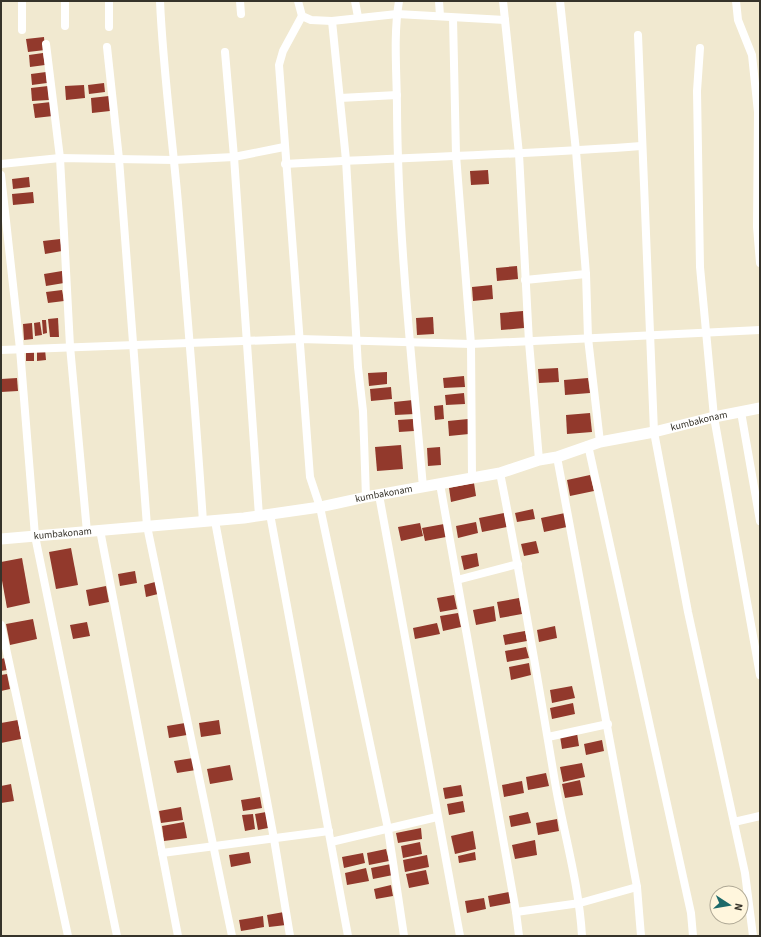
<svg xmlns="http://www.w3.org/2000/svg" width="761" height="937" font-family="'Source Sans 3',sans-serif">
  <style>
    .building { fill: #92392c }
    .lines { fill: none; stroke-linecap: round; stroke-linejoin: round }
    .street { stroke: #fff; stroke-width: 8 }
    .secondary { stroke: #fff; stroke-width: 11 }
    .labels { text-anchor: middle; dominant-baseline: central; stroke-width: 4; stroke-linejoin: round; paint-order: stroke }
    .street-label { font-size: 10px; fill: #36332a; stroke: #fff6dd }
  </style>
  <rect width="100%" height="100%" fill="#f1e9d0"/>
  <g class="building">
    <polygon points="44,37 45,50 28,52 26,39"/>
    <polygon points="43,53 45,65 30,67 29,55"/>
    <polygon points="46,72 47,83 32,85 31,74"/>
    <polygon points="104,83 105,92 89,94 88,85"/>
    <polygon points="84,85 85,98 66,100 65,86"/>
    <polygon points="48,86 49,100 32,101 31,88"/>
    <polygon points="109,96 110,111 92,113 91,98"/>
    <polygon points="51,102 53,116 35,118 33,104"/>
    <polygon points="488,170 489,184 471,185 470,171"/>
    <polygon points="29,177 30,187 13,189 12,179"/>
    <polygon points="33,192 34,203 13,205 12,194"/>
    <polygon points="60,239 62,251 45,254 43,241"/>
    <polygon points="517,266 518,279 497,281 496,268"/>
    <polygon points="62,271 64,283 46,286 44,274"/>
    <polygon points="492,285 493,299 473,301 472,287"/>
    <polygon points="62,290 64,301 48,303 46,292"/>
    <polygon points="523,311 524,328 501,330 500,313"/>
    <polygon points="433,317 434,334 417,335 416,318"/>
    <polygon points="58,318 59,337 50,337 48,319"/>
    <polygon points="42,320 46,320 47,333 43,334"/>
    <polygon points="40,322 42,335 35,336 34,323"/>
    <polygon points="32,323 33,339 24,340 23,324"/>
    <polygon points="45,349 46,360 37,361 37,350"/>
    <polygon points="34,350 34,361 26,361 26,351"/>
    <polygon points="558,368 559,382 539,383 538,369"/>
    <polygon points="387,372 387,384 369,386 368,373"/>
    <polygon points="464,376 465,387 444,388 443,378"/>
    <polygon points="17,378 18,391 1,392 1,379"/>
    <polygon points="588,378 590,393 565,395 564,380"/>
    <polygon points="391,387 392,399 371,401 370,389"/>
    <polygon points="464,393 465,404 446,405 445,395"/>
    <polygon points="413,400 415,414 395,415 394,402"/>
    <polygon points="443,405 444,419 435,420 434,406"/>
    <polygon points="590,413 592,432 567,434 566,415"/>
    <polygon points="413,419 414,431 399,432 398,420"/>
    <polygon points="468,419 469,434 449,436 448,421"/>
    <polygon points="401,445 403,469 377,471 375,447"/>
    <polygon points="440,447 441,465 428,466 427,448"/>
    <polygon points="590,475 594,491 570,496 567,480"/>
    <polygon points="474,483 476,496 451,502 449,488"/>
    <polygon points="533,509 535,519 517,522 515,513"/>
    <polygon points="504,513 507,527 482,532 479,518"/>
    <polygon points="565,513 567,527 544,532 541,518"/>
    <polygon points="476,522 478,533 458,538 456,526"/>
    <polygon points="420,523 423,536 401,541 398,527"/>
    <polygon points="444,524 446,537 425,541 422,528"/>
    <polygon points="536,541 539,553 524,556 521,544"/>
    <polygon points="71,548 78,585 56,589 49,552"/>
    <polygon points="477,553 479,566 464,570 461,556"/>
    <polygon points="22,558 30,603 7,608 1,575 1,562"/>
    <polygon points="135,571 137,583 120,586 118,574"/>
    <polygon points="155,582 158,594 146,597 144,585"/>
    <polygon points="106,586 109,602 89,606 86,590"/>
    <polygon points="454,595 457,609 440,612 437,598"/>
    <polygon points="519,598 522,614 500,618 497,602"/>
    <polygon points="494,606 496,621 476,625 473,610"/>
    <polygon points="458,613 461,627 443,631 440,616"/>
    <polygon points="33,619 37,639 10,645 6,624"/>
    <polygon points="87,622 90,636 73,639 70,625"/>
    <polygon points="437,623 440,634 415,639 413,628"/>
    <polygon points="555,626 557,638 539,642 537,630"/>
    <polygon points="525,631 527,641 505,645 503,635"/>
    <polygon points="526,647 529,658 507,662 505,651"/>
    <polygon points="5,658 7,670 1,671 1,659"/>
    <polygon points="529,663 531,675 511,680 509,667"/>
    <polygon points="7,674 10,689 1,691 1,675"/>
    <polygon points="572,686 575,698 552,703 550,690"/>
    <polygon points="573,703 575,714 552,719 550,708"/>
    <polygon points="18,720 21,739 1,743 1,723"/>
    <polygon points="219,720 221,734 201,737 199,723"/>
    <polygon points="185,723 187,735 169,738 167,726"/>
    <polygon points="577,733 579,746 562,749 560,736"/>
    <polygon points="602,740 604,751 586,755 584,744"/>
    <polygon points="193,758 196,770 177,773 174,761"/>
    <polygon points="582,763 585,777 563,782 560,767"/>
    <polygon points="230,765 233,780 210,784 207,769"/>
    <polygon points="546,773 549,786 528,790 526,777"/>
    <polygon points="580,780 583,795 565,798 562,784"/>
    <polygon points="522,781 524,793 504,797 502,785"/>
    <polygon points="11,784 14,801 1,803 1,786"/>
    <polygon points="461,785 463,796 445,799 443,788"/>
    <polygon points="260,797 262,808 243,811 241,800"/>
    <polygon points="463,801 465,812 449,815 447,804"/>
    <polygon points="181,807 183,820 161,823 159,811"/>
    <polygon points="266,812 268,828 258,830 255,814"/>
    <polygon points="528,812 531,823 511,827 509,816"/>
    <polygon points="253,814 255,829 245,831 242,815"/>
    <polygon points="557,819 559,831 538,835 536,823"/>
    <polygon points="184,822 187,838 164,841 162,826"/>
    <polygon points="421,828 422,839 398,843 396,833"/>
    <polygon points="473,831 476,849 455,854 451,836"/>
    <polygon points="535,840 537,855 515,859 512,845"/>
    <polygon points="420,842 422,854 403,858 401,846"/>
    <polygon points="386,849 389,861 369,865 367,853"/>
    <polygon points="249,852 251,863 231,867 229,855"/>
    <polygon points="475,852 476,860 459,863 458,856"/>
    <polygon points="363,853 365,863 344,868 342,857"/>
    <polygon points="427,855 429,867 405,872 403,860"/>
    <polygon points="391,864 393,875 373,879 371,868"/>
    <polygon points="366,868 369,881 347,885 345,873"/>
    <polygon points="426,870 429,884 409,888 406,874"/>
    <polygon points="391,885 393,896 376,899 374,889"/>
    <polygon points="509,892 511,903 490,907 488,896"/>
    <polygon points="484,898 486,909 467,913 465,901"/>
    <polygon points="284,912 286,925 269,927 267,915"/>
    <polygon points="263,916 264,927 241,931 239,920"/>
  </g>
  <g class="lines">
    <g class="street">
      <polyline points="22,1 22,30"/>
      <polyline points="109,1 109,27"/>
      <path d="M160,1C163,69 172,135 178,203C187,309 196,415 203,522"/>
      <polyline points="240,1 241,14"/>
      <polyline points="298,1 302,16 311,20 332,21 397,14 505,20"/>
      <polyline points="355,1 358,17"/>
      <path d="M399,1C393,37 397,74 397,110C398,236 412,362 423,487"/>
      <polyline points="439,1 440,16"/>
      <polyline points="503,1 519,154 529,342 539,460"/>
      <polyline points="560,1 576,151 586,274 588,338 600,442"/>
      <polyline points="736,1 738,20 752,55 758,112 757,227 760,263"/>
      <polyline points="302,16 283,51 279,65 310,477 320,507 388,829 404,936"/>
      <polyline points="453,18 456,155 471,344 472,478"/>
      <polyline points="332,21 346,160 358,367 363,411 366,497"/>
      <polyline points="65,26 65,1"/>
      <polyline points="638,35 654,432 688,612 745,873 753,936"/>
      <polyline points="46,44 60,158 70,346 87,532"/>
      <polyline points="107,47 119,159 147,526 232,936"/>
      <polyline points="700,48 697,91 700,267 714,417 760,675"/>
      <polyline points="225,52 234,157 259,516"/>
      <polyline points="340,98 397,95"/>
      <polyline points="1,164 60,158 174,160 234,157 284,147"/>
      <path d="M285,164C404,157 523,155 641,146"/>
      <polyline points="1,175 20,349 35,536 117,936"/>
      <polyline points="525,280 586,274"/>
      <polyline points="1,350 300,339 471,344 760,330"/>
      <polyline points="741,412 760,521"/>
      <polyline points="588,445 691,913 693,936"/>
      <polyline points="557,457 637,887 641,936"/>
      <path d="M500,473C521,577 538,682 556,788C565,838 579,885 582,936"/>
      <polyline points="440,484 516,912 519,936"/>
      <polyline points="379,495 460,936"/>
      <polyline points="270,514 348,936"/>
      <polyline points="215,521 274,839 290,936"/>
      <polyline points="100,530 178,936"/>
      <polyline points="457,580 518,564"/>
      <polyline points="1,625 68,936"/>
      <polyline points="548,737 608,724"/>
      <polyline points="734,822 760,816"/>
      <polyline points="331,842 437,817"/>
      <polyline points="162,853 329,831"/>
      <polyline points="516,912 580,903 637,887"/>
    </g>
    <path class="secondary" id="s1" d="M1,539L244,518L320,507L366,497L500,473L539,460L557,457L600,442L654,432L714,417L760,408"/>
  </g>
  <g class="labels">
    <g class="street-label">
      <text stroke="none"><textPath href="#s1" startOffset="710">kumbakonam</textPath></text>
      <text stroke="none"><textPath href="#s1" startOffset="386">kumbakonam</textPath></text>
      <text stroke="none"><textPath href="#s1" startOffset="62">kumbakonam</textPath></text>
    </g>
  </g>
  <rect width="761" height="937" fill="none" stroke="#36332a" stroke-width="4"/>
  <g transform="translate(729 905) rotate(102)"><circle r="19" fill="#fff6dd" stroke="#afa895"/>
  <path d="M0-3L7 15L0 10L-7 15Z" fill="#1d6a6a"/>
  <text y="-6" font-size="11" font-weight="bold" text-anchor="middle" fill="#36332a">N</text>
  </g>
</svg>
